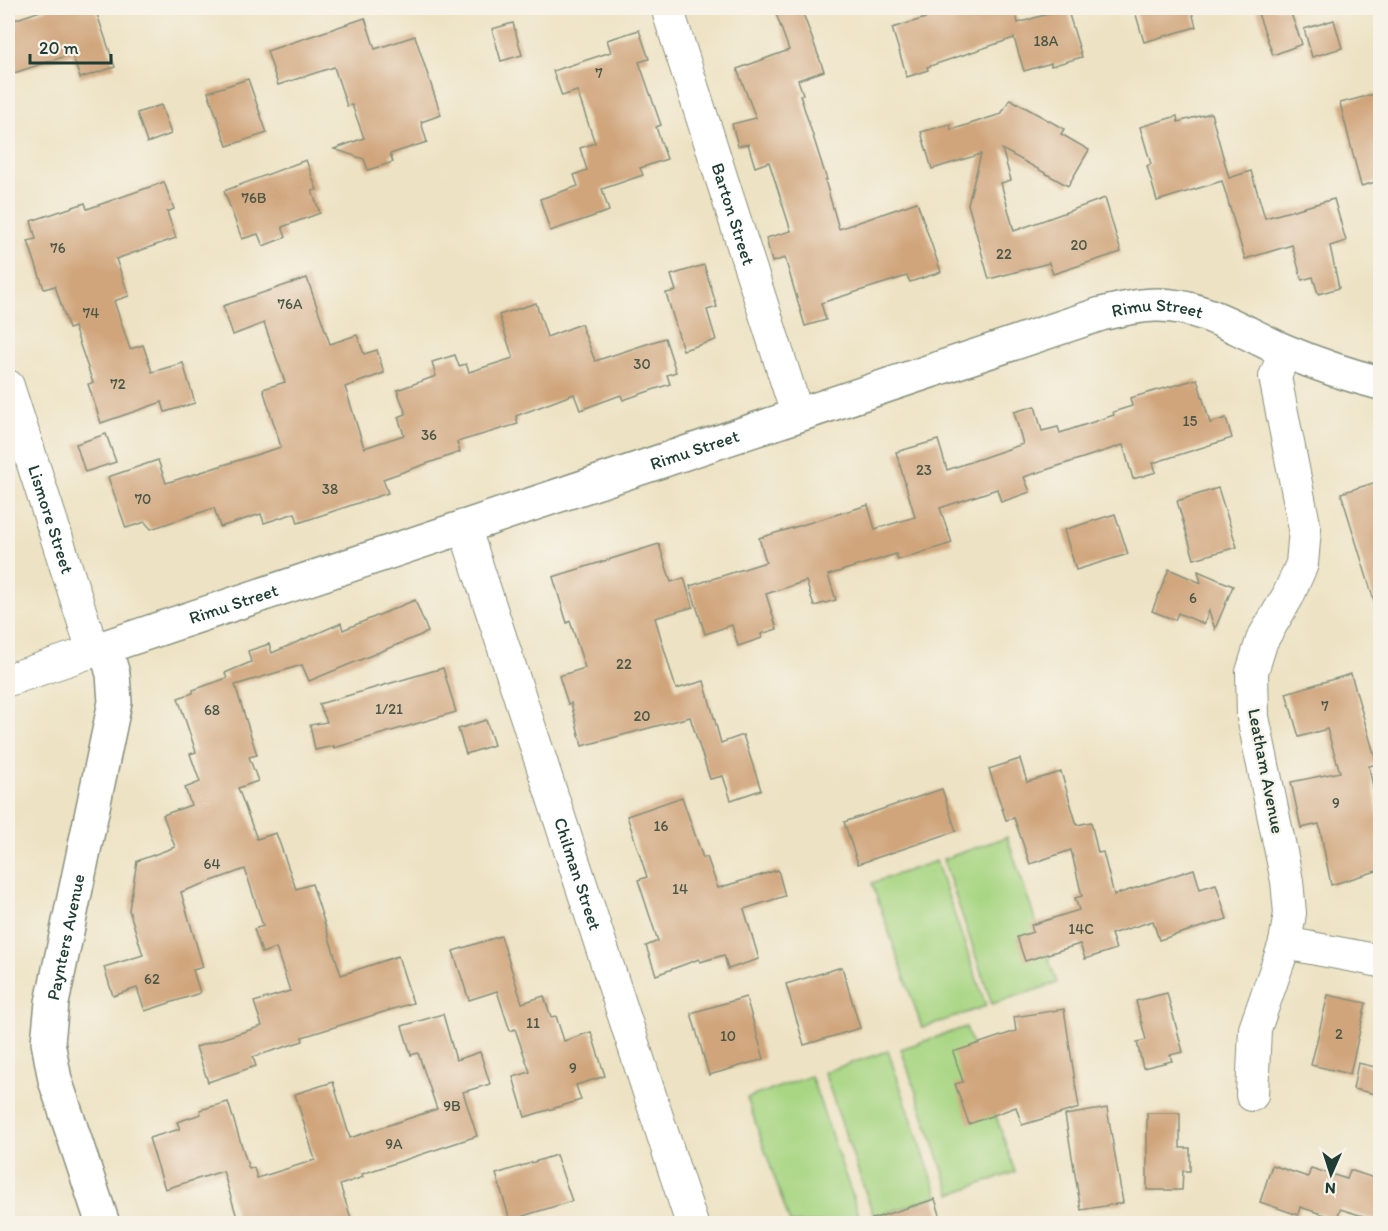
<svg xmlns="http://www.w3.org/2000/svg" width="1388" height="1231" font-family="Itim,sans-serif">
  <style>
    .green { fill: #a8d683; stroke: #648a5c; stroke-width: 1.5 }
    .building { fill: #d0a57c }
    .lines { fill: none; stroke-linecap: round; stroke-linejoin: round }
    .street-casing { stroke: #86907c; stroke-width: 34 }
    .secondary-casing { stroke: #86907c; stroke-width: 36 }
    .street { stroke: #fff; stroke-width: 32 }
    .secondary { stroke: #fff; stroke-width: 33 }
    .labels { text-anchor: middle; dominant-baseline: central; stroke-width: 4.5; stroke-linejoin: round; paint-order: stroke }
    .number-label { font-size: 15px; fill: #4b5746 }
    .street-label { font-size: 18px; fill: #1f3d34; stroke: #f7f3e8 }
  </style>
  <rect width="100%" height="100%" fill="#f7f3e8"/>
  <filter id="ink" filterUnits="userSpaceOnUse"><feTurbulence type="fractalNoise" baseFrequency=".0167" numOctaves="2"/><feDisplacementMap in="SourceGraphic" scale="12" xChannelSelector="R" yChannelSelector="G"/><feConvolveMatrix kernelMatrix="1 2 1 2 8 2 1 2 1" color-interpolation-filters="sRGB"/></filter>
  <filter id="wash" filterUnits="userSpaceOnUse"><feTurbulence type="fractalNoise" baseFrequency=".008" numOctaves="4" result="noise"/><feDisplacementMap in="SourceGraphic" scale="24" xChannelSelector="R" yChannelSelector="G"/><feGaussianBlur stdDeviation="1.35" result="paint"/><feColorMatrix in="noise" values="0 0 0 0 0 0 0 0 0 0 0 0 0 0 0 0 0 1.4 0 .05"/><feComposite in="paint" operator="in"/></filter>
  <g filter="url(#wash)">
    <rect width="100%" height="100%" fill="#ede2c3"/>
    <g class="green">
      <polygon points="1007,837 1057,983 992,1004 943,859"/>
      <polygon points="936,861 986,1006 922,1028 872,883"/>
      <polygon points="966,1027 1015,1172 951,1194 901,1049"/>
      <polygon points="888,1051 938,1196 874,1217 824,1072"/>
      <polygon points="811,1076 861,1221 854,1223 790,1223 747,1098"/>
    </g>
    <g id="blocks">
      <g class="building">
        <polygon points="49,8 95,8 115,67 80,78 72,54 8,75 8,22"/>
        <polygon points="774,8 801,8 824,71 798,80 803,94 800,95 827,180 825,180 839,229 917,202 941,272 910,282 907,276 821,303 826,320 805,326 785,258 772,262 766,238 791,231 769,162 755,167 748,144 738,146 732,124 756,118 737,69 789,50"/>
        <polygon points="959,8 1015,8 1018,23 1067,8 1082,57 1051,66 1051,63 1024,71 1014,38 927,67 928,70 907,77 892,28"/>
        <polygon points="1134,8 1191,8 1196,27 1144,42"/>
        <polygon points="1256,8 1289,8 1302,44 1273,55"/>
        <polygon points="365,18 375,49 415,36 441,115 421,122 427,142 390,154 393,162 368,170 364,159 334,149 364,138 352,105 347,106 334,67 278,85 267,51"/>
        <polygon points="1334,20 1342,48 1312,57 1304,29"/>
        <polygon points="513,23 522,55 501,61 492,29"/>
        <polygon points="639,30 649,59 639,62 661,125 656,127 667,159 640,168 643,175 602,189 609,211 550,231 540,199 578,186 574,175 587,170 580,148 595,143 577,91 562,96 553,71 611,52 607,40"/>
        <polygon points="248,79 267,133 227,146 208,92"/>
        <polygon points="1375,94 1380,116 1380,181 1361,186 1340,103"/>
        <polygon points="1010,99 1064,129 1061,134 1089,150 1068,186 1002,149 1011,180 1001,183 1014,231 1105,198 1121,252 1053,274 1049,263 989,279 968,204 981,154 932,169 921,132 950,124 951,130 1001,114"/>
        <polygon points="161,105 171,134 147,143 137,113"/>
        <polygon points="1211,113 1229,178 1251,171 1265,218 1334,199 1346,241 1330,246 1339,288 1318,294 1313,277 1302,280 1292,245 1245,259 1222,181 1157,201 1147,166 1151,164 1140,127 1177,116 1178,122"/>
        <polygon points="306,160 317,190 312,191 320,213 282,227 286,237 263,246 258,234 242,239 224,191"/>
        <polygon points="164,182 174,209 167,212 176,238 116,259 129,296 114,301 130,349 143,345 152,372 183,363 195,403 165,412 162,402 101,423 88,384 93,383 74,327 69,329 55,286 44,289 28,241 36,239 31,221 85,203 87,209"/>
        <polygon points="704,265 717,307 707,310 716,340 683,350 666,293 676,291 671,275"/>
        <polygon points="307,278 330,344 357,335 364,354 377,350 384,373 345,387 364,448 404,435 398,417 406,414 397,390 436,376 432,362 455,355 459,366 466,364 469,372 513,358 499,315 536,303 547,337 581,324 595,361 665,338 676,372 667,375 670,384 623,400 621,395 580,410 574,394 516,416 518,424 457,442 460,452 383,479 388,493 298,523 295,513 264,523 261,514 220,527 214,508 151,529 145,522 126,528 108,477 158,460 166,483 281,447 263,389 285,382 264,323 233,335 223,306"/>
        <polygon points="1197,379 1210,423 1226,418 1232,438 1153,463 1156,472 1133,479 1123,445 1024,477 1030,492 1001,502 997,489 940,508 952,543 898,560 896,554 828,575 836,600 814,606 806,581 766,594 777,629 761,634 762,638 738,646 732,625 705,634 690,586 766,562 759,538 868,505 875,529 915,517 896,452 938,440 947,470 1023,444 1014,412 1035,406 1042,431 1058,427 1060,433 1114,415 1113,412 1132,406 1130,398"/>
        <polygon points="106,434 116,462 85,472 76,444"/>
        <polygon points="1380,481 1380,603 1375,604 1341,493"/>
        <polygon points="1218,488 1237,547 1194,559 1177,501"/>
        <polygon points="1115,514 1128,554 1076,570 1064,530"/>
        <polygon points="659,544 671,582 684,578 693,607 655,618 676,689 704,681 721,743 743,735 761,790 731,800 723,776 710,779 690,717 582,746 571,703 568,704 559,676 585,668 570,621 567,623 553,577"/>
        <polygon points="1169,569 1201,583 1198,571 1233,586 1215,629 1209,611 1204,624 1178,613 1175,620 1152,611"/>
        <polygon points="415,600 428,632 309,681 302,665 235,685 257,755 249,757 258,781 238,788 257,839 276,833 296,889 312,884 341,975 398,956 413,1003 302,1037 303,1041 253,1057 256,1066 208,1082 196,1047 262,1026 254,1002 290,991 276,948 262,953 254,929 263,926 245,869 181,892 203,967 193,970 200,993 145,1011 137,988 113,996 104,967 143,955 129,910 137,861 175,847 163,815 191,805 185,788 200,782 190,754 196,752 178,698 193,693 193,690 227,678 225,673 251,662 248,651 269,644 272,653 341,623 343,630"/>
        <polygon points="443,668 456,712 334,748 334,746 315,750 310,725 327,722 319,704"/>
        <polygon points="1351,674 1377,764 1369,766 1380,824 1380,870 1331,885 1319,824 1301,828 1291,782 1340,772 1327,729 1299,737 1286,693"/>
        <polygon points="486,720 494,745 466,754 458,729"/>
        <polygon points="1020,759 1027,782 1061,772 1077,825 1091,822 1098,853 1103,852 1114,895 1194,869 1200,889 1216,884 1227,919 1159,940 1153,921 1111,934 1116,949 1085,959 1080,944 1025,961 1017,937 1033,932 1031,925 1079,910 1075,898 1082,896 1071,850 1030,864 1014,818 1006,820 989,769"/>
        <polygon points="942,789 956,831 858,864 844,822"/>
        <polygon points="682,797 703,858 707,857 718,888 778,870 785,896 744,909 759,959 728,969 724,955 700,962 699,959 656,975 646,946 658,941 638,880 647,877 627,816"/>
        <polygon points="501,936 522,1003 544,996 551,1017 556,1016 564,1041 591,1032 605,1076 576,1085 581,1100 525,1117 513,1077 530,1072 515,1029 510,1031 497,991 469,1000 453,951"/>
        <polygon points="842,967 860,1028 804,1045 786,984"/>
        <polygon points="1167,993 1183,1052 1170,1055 1172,1061 1143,1068 1137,1042 1146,1040 1136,1001"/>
        <polygon points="1328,995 1366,1003 1350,1074 1311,1065"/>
        <polygon points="746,997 764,1059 709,1075 691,1013"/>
        <polygon points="1064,1009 1079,1108 1022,1125 1016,1107 969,1124 955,1084 963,1082 953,1052 1016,1031 1014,1017"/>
        <polygon points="443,1014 456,1060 480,1052 490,1084 463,1092 477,1136 362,1174 363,1177 340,1185 353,1224 239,1224 223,1171 165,1189 149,1138 180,1129 177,1122 201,1114 200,1110 228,1102 249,1169 254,1168 257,1178 315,1160 295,1094 333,1082 350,1138 437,1109 418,1053 411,1055 402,1026"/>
        <polygon points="1358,1063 1380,1068 1376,1094 1353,1089"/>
        <polygon points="1107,1108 1123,1203 1081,1210 1065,1115"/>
        <polygon points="1147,1113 1180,1113 1180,1148 1190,1148 1190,1171 1183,1171 1182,1190 1147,1190"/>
        <polygon points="556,1155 572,1201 510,1220 496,1174"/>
        <polygon points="1272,1165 1308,1177 1311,1168 1347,1179 1350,1170 1380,1180 1380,1204 1376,1220 1340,1209 1337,1219 1300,1207 1298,1215 1260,1202"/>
        <polygon points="935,1199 943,1224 873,1224 872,1219"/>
      </g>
    </g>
  </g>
  <g filter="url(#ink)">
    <use href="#blocks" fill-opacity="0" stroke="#86907c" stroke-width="1.5"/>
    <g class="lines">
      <defs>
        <g id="street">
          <path id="s1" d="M669,14L797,414"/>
          <path id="s2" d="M8,386L93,651"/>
          <path id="s3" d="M464,526L692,1224"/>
          <polyline points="8,680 105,647"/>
          <polyline points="1285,943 1380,961"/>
          <polyline points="1252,1095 1255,1029 1285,943 1290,913 1287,881 1253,717 1252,672 1262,640 1288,596 1302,564 1305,529 1275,377 1285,351"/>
        </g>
        <g id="secondary">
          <path id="s4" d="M103,1224L55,1080L48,1042L52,1003L115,702L113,674L105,647L1101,314C1119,310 1137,305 1156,305C1202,304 1244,333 1285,351C1316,364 1348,375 1380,383"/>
        </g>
      </defs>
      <use href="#street" class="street-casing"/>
      <use href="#secondary" class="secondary-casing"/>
      <use href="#street" class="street"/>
      <use href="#secondary" class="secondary"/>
    </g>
  </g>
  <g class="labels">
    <g class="number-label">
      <text x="1046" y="41">18A</text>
      <text x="599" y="73">7</text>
      <text x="254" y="198">76B</text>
      <text x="1079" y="245">20</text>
      <text x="58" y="248">76</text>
      <text x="1004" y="254">22</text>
      <text x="290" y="304">76A</text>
      <text x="91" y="313">74</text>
      <text x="642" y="364">30</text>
      <text x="118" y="384">72</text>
      <text x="1190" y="421">15</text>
      <text x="429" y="435">36</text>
      <text x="924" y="470">23</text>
      <text x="330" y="489">38</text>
      <text x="143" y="499">70</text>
      <text x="1193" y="598">6</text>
      <text x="624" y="664">22</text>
      <text x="1325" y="706">7</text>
      <text x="389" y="709">1/21</text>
      <text x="212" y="710">68</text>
      <text x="642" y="716">20</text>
      <text x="1336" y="803">9</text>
      <text x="661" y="826">16</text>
      <text x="212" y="864">64</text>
      <text x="680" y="889">14</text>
      <text x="1081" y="929">14C</text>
      <text x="152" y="979">62</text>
      <text x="533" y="1023">11</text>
      <text x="1339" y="1034">2</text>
      <text x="728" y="1036">10</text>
      <text x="573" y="1068">9</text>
      <text x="452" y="1106">9B</text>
      <text x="394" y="1144">9A</text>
    </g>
    <g class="street-label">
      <text stroke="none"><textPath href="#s1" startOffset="210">Barton Street</textPath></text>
      <text stroke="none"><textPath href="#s4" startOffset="1701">Rimu Street</textPath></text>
      <text stroke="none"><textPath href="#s4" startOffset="1215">Rimu Street</textPath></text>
      <text stroke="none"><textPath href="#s2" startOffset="140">Lismore Street</textPath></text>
      <text stroke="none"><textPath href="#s4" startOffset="729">Rimu Street</textPath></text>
      <text transform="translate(1266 771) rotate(79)">Leatham Avenue</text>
      <text stroke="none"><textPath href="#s3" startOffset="366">Chilman Street</textPath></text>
      <text stroke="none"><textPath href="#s4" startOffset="297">Paynters Avenue</textPath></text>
    </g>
  </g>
  <rect width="1388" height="1231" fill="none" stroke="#f7f3e8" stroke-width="30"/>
  <g transform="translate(1331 1174) rotate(183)" stroke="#f7f3e8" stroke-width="4.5" paint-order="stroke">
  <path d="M0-4.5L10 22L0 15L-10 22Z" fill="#1f3d34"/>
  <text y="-9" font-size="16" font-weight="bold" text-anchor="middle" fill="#1f3d34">N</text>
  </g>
  <path d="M30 54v9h81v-9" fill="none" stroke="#1f3d34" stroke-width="3"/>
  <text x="39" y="54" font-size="18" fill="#1f3d34" stroke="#f7f3e8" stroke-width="4.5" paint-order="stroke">20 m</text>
</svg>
